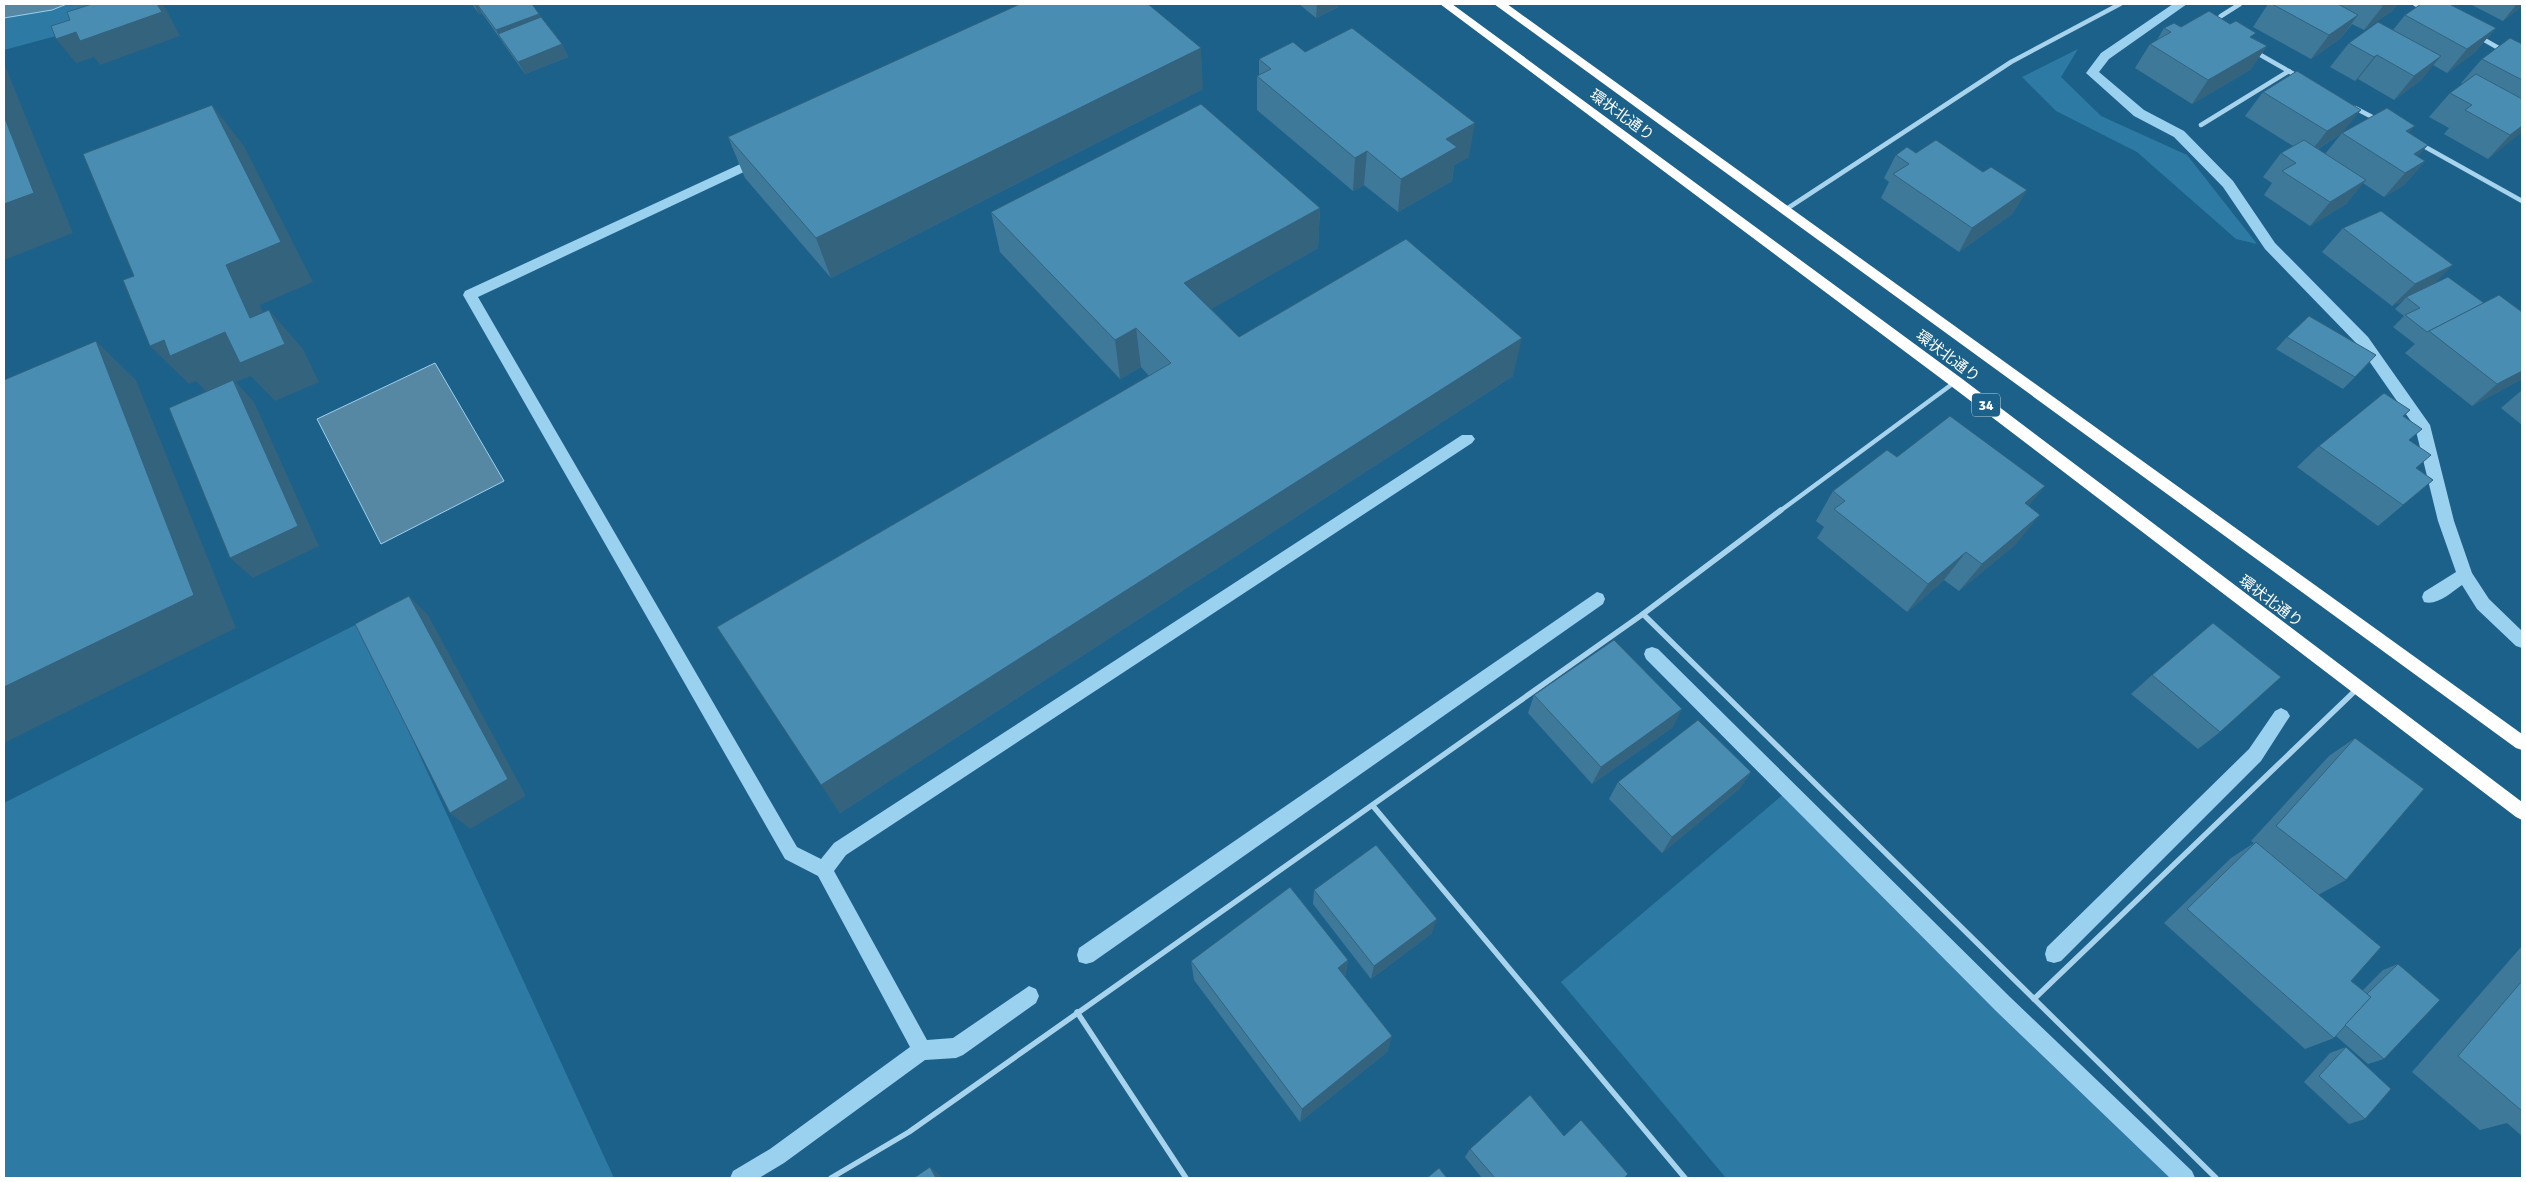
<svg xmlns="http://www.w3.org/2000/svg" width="2526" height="1182" font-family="Signika,'Noto Sans JP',sans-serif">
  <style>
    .green { fill: #2d7ba5 }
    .water { fill: #5788a3; stroke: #9ad1ee }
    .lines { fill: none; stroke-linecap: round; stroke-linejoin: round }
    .stream { fill: #9ad1ee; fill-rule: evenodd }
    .street-far1 { stroke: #a7d3ec; stroke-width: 4.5 }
    .street { stroke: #a7d3ec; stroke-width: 5.5 }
    .highway { fill: #fff; fill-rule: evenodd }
    .wall { fill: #3f799a; fill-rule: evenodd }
    .shaded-wall { fill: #33637d }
    .building { fill: #498db3; stroke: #33637d }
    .labels { text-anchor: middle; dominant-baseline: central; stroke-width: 4.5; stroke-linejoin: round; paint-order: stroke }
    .shield { fill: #1c618a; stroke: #bbd0dc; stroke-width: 1 }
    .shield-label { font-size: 14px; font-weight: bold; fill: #fff }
    .street-label { font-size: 15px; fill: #fff; stroke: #1c618a }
  </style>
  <rect width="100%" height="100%" fill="#1c618a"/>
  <g class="green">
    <polygon points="69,4 158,4 82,29 4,50 4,18 52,10"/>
    <polygon points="2078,49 2061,77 2101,116 2187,155 2257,244 2236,239 2137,152 2056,111 2022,77"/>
    <polygon points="359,623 614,1178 4,1178 4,803"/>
    <polygon points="1785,793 2177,1178 1726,1178 1561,982"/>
  </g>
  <g class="water">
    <polygon points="4,4 67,4 52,10 4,18"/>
    <polygon points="435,363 504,481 381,544 317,419"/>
  </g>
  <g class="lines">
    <g class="stream">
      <path d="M2173,4H2187L2109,59L2099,72L2144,110L2184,131L2233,181L2275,243L2368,337L2430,425L2454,521L2472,573L2489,599L2522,631V648L2516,646L2477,609L2462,585C2452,592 2437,606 2424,602L2422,597L2424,592L2456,572L2438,521L2415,427L2358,345L2265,249L2223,187L2174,137L2134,116L2086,73L2101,53Z"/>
      <polygon points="760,155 767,159 765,162 478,297 797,847 821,859 834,843 1462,435 1472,435 1475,439 1472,443 846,855 834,871 927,1040 953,1038 1029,986 1036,989 1039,996 1036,1003 963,1055 956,1058 925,1060 784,1163 759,1178 730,1178 733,1171 770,1149 910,1047 818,876 785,859 463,295 465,291"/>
      <polygon points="1597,592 1603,594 1605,599 1603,604 1093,962 1086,964 1079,962 1077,955 1079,948"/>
      <polygon points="1652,647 1658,649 2010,997 2192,1171 2195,1178 2170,1178 1996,1011 1646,659 1644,654 1646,649"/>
      <polygon points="2281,708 2287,711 2290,716 2261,761 2061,961 2054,963 2047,961 2045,954 2047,947 2249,749 2275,711"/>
    </g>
    <g class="street-far1">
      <polyline points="2415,4 2425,9"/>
      <polyline points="2215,23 2221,16 2240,4"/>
      <polyline points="2481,38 2502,50"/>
      <polyline points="2257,53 2299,77"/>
      <polyline points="2355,108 2376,119"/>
      <polyline points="2201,125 2289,71"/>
      <polyline points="2420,144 2522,201"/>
      <polyline points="1785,210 2011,62 2120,4"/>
      <polyline points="1780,511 1955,382"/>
    </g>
    <g class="street">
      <polyline points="1643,614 1781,510"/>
      <polyline points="1373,806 1685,1178"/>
      <polyline points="2034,999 2358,688"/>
      <polyline points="1077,1012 1186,1178"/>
      <polyline points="831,1178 909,1132 1643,614 2216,1178"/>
    </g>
    <g class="highway">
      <polygon points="1440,4 1452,4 1961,378 2522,802 2522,820 2516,817 1951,386"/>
      <polygon points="1494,4 1507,4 2522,734 2522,750 2516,748"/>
    </g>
  </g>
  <g class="wall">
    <polygon points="472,4 532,4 541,17 562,44 568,57 525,74 482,13 479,14"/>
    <polygon points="1299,4 1338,4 1338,7 1316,18"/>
    <polygon points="2268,4 2398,4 2392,11 2364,30 2352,24 2340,39 2311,59 2253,27"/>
    <polygon points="2470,4 2522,4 2522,6 2503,21"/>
    <polygon points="2405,15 2496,28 2475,52 2447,73 2433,65 2421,80 2394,100 2358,79 2355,81 2330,67 2349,43 2393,30"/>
    <polygon points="2164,28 2253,38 2267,46 2250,70 2192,104 2135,68 2150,44 2157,40"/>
    <polygon points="2522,44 2522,131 2488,159 2444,134 2449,128 2429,117 2450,93 2463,84 2461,83 2482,59"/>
    <polygon points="1305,52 1469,157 1454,165 1452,181 1398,212 1364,185 1353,191 1257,110 1257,76 1259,75 1259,59"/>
    <polygon points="1203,89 831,278 745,178 728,137"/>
    <path d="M2263,92L2342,133H2409L2418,157L2425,161L2404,185L2384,197L2363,183L2346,204L2310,226L2264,195L2272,183L2263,177L2281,153L2293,146L2245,116ZM2342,133L2325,154L2318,149Z"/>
    <polygon points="1916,153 1983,172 2027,190 2012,214 1959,252 1881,198 1889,182 1884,178 1896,155"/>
    <polygon points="1320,208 1318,248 1211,309 1239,337 1513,376 840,813 717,627 1149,376 1141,367 1120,379 1000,252 991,212"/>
    <polygon points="2343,228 2435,283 2522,379 2472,406 2405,353 2415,344 2393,327 2404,316 2395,309 2403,301 2392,306 2322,252"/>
    <polygon points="2287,337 2355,377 2343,389 2276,349"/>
    <polygon points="2522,390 2522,425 2501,408"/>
    <polygon points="2410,410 2403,417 2416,468 2433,480 2378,526 2297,467 2319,446"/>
    <polygon points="1897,457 2045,486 2028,506 2016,544 1959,591 1944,580 1907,612 1817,538 1824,527 1816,521 1833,491"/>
    <polygon points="2152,675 2220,732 2198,749 2131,694"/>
    <polygon points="1534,695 1673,727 1592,784 1528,713"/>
    <polygon points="2355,738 2346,880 2318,895 2351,981 2363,990 2383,970 2398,964 2384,1059 2368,1064 2336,1036 2334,1038 2305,1049 2164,923 2231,858 2254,843 2251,841 2329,756"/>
    <polygon points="1751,772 1739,789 1662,853 1609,799 1618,782"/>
    <polygon points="1314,890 1432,933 1371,979 1313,904"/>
    <polygon points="2522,946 2522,1136 2507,1123 2480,1130 2412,1072"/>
    <polygon points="1348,960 1345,977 1392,1036 1387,1052 1300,1122 1194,980 1191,961"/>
    <polygon points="2346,1047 2365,1119 2349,1124 2304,1082 2330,1053"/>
    <polygon points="1564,1136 1624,1178 1482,1178 1465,1157 1470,1149"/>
  </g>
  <g class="shaded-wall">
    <polygon points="157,4 162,4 166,9 180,36 100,65 94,57 76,63 56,39"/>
    <polygon points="474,4 477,4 482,13 479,14"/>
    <polygon points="1317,4 1338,4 1338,7 1316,18"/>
    <polygon points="2386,4 2398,4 2392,11 2364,30 2383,6"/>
    <polygon points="2517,4 2522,4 2522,6 2503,21"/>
    <polygon points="539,14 545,26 498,34 503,43 496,30"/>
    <polygon points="2358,15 2340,39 2311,59 2329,35"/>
    <polygon points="2496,28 2475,52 2447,73 2467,49"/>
    <polygon points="562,44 568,57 525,74 518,62"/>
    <polygon points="2267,46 2250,70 2192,104 2208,80"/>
    <polygon points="1201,48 1203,89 831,278 816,238"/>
    <polygon points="2377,55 2358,79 2355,81 2374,57"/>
    <polygon points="2441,56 2421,80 2394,100 2414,76"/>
    <polygon points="4,63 73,233 4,260"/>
    <polygon points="212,105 244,146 313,282 260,305 279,346 269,310 303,349 319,382 275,401 251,376 236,382 254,402 319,546 253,578 230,558 208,394 196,381 189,384 150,346 164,340 250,318 226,265"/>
    <polygon points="2361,110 2342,133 2308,155 2327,131"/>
    <polygon points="1475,123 1469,157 1454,165 1452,181 1398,212 1401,179 1446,139"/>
    <polygon points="2415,126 2395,150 2406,131"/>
    <polygon points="2522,126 2522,131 2520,134 2488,159 2510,135"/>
    <polygon points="2428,145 2407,169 2414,154"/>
    <polygon points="1367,151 1364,185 1353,191 1355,158"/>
    <polygon points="2425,161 2404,185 2384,197 2405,173"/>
    <polygon points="2366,180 2346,204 2310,226 2330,202"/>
    <polygon points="2027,190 2012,214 1959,252 1972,228"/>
    <polygon points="1320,208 1318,248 1187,323 1184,283"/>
    <polygon points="2453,265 2430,288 2406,297 2403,301 2392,306 2415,284"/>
    <polygon points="1136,328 1141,367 1120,379 1115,340"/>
    <polygon points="1522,338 1513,376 840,813 821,785"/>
    <polygon points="96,341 136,380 236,628 4,743 4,687"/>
    <polygon points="2522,371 2522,379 2472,406 2497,384"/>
    <polygon points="2045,486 2021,515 2025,503"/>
    <polygon points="2040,515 2016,544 1959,591 1982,564"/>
    <polygon points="1966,552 1944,580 1907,612 1928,584"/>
    <polygon points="409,596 428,615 526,796 470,829 450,813"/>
    <polygon points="1682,709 1673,727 1592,784 1601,767"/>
    <polygon points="1751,772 1739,789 1662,853 1672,837"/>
    <polygon points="1437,919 1432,933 1371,979 1374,966"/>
    <polygon points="1348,960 1345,978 1338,968"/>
    <polygon points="1392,1036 1387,1052 1300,1122 1302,1109"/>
    <polygon points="930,1167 943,1178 936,1178"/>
  </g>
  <g class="building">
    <polygon points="92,4 157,4 162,12 80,41 76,32 56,39 51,26 70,20 67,12"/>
    <polygon points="477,4 532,4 539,14 496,30"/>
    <polygon points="1020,4 1148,4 1201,48 816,238 728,137"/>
    <polygon points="2272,4 2338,4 2358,15 2329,35"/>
    <polygon points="2379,4 2386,4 2383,6"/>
    <polygon points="2421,4 2449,4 2496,28 2467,49 2405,15"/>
    <polygon points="2209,11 2230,24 2236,21 2256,33 2250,37 2267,46 2208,80 2150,44 2171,32 2164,28 2174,23 2181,27"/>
    <polygon points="541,17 562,44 518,62 498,34"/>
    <polygon points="2378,22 2441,56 2414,76 2377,55 2374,57 2349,43"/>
    <polygon points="1352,28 1475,123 1446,139 1457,147 1401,179 1367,151 1355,158 1257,76 1271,69 1259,59 1293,42 1305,52"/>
    <polygon points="2510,38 2522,44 2522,80 2482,59"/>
    <polygon points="2297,71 2361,110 2327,131 2263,92"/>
    <polygon points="2476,74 2522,99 2522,126 2510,135 2465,110 2472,105 2450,93"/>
    <polygon points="1201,104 1320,208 1184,283 1239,337 1406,239 1522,338 821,785 717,627 1171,363 1136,328 1115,340 991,212"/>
    <polygon points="212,105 281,242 226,265 250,318 269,310 285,344 240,363 225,332 170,356 164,340 150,346 123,280 134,276 83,154"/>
    <polygon points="2387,108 2415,126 2406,131 2428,145 2414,154 2425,161 2405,173 2342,133"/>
    <polygon points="4,116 34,193 4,204"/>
    <polygon points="1936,140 1983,172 1991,167 2027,190 1972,228 1893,174 1909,164 1896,155 1907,147 1916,153"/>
    <polygon points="2304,140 2366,180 2330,202 2282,171 2296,163 2281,153"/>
    <polygon points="2381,211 2453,265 2415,284 2343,228"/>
    <polygon points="2448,277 2484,303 2429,331 2427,332 2405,315 2420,308 2406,297"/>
    <polygon points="2499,295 2522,312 2522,371 2497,384 2429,331"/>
    <polygon points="2309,316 2376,355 2355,377 2287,337"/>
    <polygon points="96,341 194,595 4,687 4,380"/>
    <polygon points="233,380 298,526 230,558 169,408"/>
    <polygon points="2384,393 2410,410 2403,416 2422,429 2409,440 2431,455 2416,468 2433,480 2403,505 2319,446"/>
    <polygon points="1950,416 2045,486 2025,503 2040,515 1982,564 1966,552 1928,584 1834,509 1845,501 1833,491 1887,450 1897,457"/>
    <polygon points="409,596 508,779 450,813 355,624"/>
    <polygon points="2213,623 2281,677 2220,732 2152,675"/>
    <polygon points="1614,640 1682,709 1601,767 1534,695"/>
    <polygon points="1698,720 1751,772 1672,837 1618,782"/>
    <polygon points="2355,738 2424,789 2346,880 2276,826"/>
    <polygon points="2256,842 2381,947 2351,981 2371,997 2334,1038 2187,909"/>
    <polygon points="1376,845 1437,919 1374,966 1314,890"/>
    <polygon points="1290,887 1348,960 1338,968 1392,1036 1302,1109 1191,961"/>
    <polygon points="2398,964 2440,1000 2384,1059 2345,1025 2371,997 2367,994"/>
    <polygon points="2522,981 2522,1111 2458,1056"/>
    <polygon points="2346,1047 2391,1089 2365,1119 2319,1076"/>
    <polygon points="1530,1095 1564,1136 1581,1120 1628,1174 1624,1178 1495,1178 1470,1149"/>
    <polygon points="930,1167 936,1178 914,1178"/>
    <polygon points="1439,1168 1447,1178 1427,1178"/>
  </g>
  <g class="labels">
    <rect class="shield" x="1972" y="393.5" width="28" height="23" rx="4"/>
    <g class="shield-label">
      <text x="1986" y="405">34</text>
    </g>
    <g class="street-label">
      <text transform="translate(1622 115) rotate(36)">環状北通り</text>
      <text transform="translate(1948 356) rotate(37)">環状北通り</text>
      <text transform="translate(2271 601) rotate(37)">環状北通り</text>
    </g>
  </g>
  <rect width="2526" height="1182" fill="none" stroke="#ffffff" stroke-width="10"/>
</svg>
